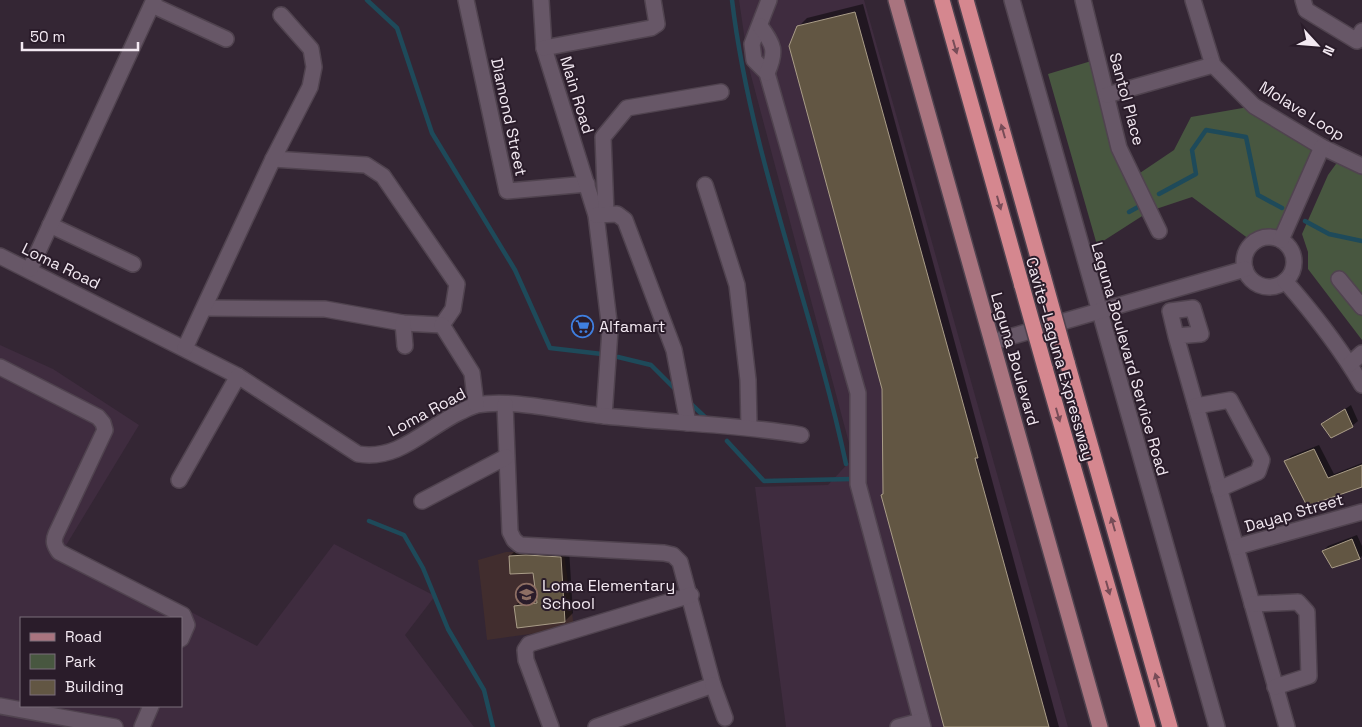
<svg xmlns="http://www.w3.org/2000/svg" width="1362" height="727" font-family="'Space Grotesk',sans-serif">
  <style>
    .built { fill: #3f2c3f; fill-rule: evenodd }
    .education { fill: #412d2e }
    .green { fill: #485740 }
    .shadow { fill: #0007 }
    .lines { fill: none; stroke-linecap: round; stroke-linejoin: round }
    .stream { stroke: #1e4a5a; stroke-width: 4.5 }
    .building { fill: #625643; stroke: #aa9d88 }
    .minor-casing { stroke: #50434f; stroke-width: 18 }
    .major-casing { stroke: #50434f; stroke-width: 18 }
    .highway-casing { stroke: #50434f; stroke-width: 18 }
    .minor { stroke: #675767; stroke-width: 15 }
    .major { stroke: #a9747f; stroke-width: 15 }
    .highway { stroke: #d5878f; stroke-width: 15 }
    .highway-bridge-casing { stroke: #50434f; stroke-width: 18; stroke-linecap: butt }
    .highway-bridge { stroke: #d5878f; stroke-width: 15 }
    .oneway { fill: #774c57 }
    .labels { text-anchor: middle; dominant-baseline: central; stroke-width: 4; stroke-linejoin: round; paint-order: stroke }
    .street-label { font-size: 16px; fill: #f3e9f2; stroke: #2a1c2a }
    .poi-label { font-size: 16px; fill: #f3e9f2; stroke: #2a1c2a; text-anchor: start }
  </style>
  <rect width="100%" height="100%" fill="#342634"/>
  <g class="built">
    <polygon points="739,0 864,0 1068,727 786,727 755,487 828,485 853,458 749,68"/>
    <path d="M0,345L53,369L139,425L65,547L257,646L334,544L435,596L405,635L474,727H0ZM21,618H181V706H21Z"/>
  </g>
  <polygon class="education" points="506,552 564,553 574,628 487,640 478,560"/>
  <g class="green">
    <polygon points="1098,59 1134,177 1174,150 1191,117 1254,106 1322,147 1276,238 1267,237 1253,242 1192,197 1150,211 1097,245 1048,74"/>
    <polygon points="1349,163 1362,169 1362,340 1308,269 1308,252 1302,234 1328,175 1336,164"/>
  </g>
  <g class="shadow">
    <polygon points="863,4 1059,727 946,727 884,493 883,389 798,27 807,18"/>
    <polygon points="1351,405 1358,421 1352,426 1323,424"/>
    <polygon points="1319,445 1334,474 1362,463 1362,486 1308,504 1286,461 1291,456"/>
    <polygon points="1357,535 1362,546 1362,556 1360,558 1323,551 1328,546"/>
    <polygon points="518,548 569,549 573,613 565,621 515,606 524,598 537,596 534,572 510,556"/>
  </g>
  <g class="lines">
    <g class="stream">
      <polyline points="367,0 397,28 432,133 515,270 550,348 602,354"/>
      <path d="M732,0C751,159 813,308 846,464"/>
      <polyline points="1159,194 1196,174 1192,150 1206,130 1246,137 1258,195 1282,208"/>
      <polyline points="1129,212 1138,207"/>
      <polyline points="1305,221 1329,234 1362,241"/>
      <polyline points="618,357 651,365 674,388"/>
      <polyline points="689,402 707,419"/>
      <polyline points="727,441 764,481 851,479"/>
      <polyline points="369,521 404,535 423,568 448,629 484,690 493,727"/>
    </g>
  </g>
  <g class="building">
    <polygon points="855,12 955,374 978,458 975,458 1049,727 944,727 881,495 883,494 882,389 789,46 797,26"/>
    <polygon points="1345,409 1353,427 1331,438 1321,424"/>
    <polygon points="1314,449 1328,478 1362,465 1362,487 1307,506 1284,461"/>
    <polygon points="1352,539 1360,559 1332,568 1322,551"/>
    <polygon points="526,555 561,557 565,622 517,628 514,606 537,603 533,573 510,574 509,556"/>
  </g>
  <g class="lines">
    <defs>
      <g id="minor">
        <polyline points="466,0 507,191 587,184"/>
        <polyline points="541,0 544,48 596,215 610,330 604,416"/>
        <polyline points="769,0 752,44 754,60 767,73 858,393 858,484 923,727"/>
        <polyline points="1012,0 1217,727"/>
        <polyline points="1083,0 1119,148 1159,231"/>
        <polyline points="1193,0 1213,65 1254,106 1322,147 1362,166"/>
        <polyline points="1303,0 1306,10 1357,41 1362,31"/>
        <polyline points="152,5 226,39"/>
        <path d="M760,26C774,45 777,51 767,73"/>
        <polyline points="544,48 651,28 657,24 653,0"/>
        <polyline points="1107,95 1213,65"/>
        <polyline points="705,185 737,285 748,380 749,426"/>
        <polyline points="606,213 603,137 627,108 721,92"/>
        <polyline points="596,215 617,214 625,220 674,350 688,423"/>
        <polyline points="50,225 133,264"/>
        <circle cx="1269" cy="262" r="25"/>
        <polyline points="1281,240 1322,147"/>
        <path d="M0,256L238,376L358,454C399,461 426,428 460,412C465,410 471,406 477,405C513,398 568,413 605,416C671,423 736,424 801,435"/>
        <polyline points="30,269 154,0"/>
        <polyline points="1339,279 1362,307"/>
        <path d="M1285,281C1314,314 1340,347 1362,385"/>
        <polyline points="205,308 325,309 403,323 442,325 453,309 457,284 383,176 366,165 273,159"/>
        <polyline points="403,323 405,346"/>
        <polyline points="442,325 472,373 476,405"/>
        <polyline points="1176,336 1201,334 1193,308 1170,311 1176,336 1287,727"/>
        <polyline points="992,342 1245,269"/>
        <polyline points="185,348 273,159 310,87 314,67 311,49 281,15"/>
        <polyline points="1350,364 1362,353"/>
        <path d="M0,367L98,417L103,423L105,430L56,534C53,541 54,545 59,552L183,615L187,625L181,639"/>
        <polyline points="505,404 510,532 514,540 520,545 664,553 673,555 680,562 713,685 596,727"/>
        <polyline points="1196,406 1230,400 1262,460 1258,472 1219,489"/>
        <polyline points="179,480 238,376"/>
        <polyline points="422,501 506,457"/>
        <polyline points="1236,547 1362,512"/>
        <polyline points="1252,604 1298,602 1307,612 1309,676 1275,687"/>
        <polyline points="713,685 725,718"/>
        <polyline points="0,706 115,727"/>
        <polyline points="142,727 151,706"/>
        <polyline points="551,727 526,660 525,650 529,644 691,595"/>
        <polyline points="898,727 921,721"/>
      </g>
      <polyline id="major" points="896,0 1100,727"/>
      <g id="highway">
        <polyline points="942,0 1022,286"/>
        <polyline points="966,0 1044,279"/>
        <polyline points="1067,362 1170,727"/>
        <polyline points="1045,368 1148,727"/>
      </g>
    </defs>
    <use href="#minor" class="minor-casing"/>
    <use href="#major" class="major-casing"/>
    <use href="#highway" class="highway-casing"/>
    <use href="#minor" class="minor"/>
    <use href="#major" class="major"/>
    <use href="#highway" class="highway"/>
    <defs>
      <g id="highway-bridge">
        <polyline points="1044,279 1067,362"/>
        <polyline points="1022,286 1045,368"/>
      </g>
    </defs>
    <use href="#highway-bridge" class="highway-bridge-casing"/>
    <use href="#highway-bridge" class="highway-bridge"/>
  </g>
  <defs><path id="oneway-solid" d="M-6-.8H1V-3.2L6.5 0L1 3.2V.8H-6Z" transform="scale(1.25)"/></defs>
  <g class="oneway">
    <use href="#oneway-solid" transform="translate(955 47) rotate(74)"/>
    <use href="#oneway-solid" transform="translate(1003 131) rotate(-106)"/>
    <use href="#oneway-solid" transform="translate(999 203) rotate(74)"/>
    <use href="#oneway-solid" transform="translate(1058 415) rotate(74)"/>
    <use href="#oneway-solid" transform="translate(1113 524) rotate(-106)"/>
    <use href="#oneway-solid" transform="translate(1108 588) rotate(74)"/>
    <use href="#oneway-solid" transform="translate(1157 680) rotate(-106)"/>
  </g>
  <defs>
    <symbol id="supermarket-ring" viewBox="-11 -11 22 22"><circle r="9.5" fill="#2a1c2a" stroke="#3f7fe0" stroke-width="1.5"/><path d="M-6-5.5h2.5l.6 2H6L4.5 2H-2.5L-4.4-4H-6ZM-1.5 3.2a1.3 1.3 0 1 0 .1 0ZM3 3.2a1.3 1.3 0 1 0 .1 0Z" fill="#3f7fe0"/></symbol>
    <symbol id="school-ring" viewBox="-11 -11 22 22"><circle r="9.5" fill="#2a1c2a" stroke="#8d6e63" stroke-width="1.5"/><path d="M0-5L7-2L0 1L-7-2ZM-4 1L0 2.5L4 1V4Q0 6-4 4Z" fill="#8d6e63"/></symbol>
  </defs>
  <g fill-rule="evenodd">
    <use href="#supermarket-ring" x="570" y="314" width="25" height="25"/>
    <use href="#school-ring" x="514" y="582" width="25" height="25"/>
  </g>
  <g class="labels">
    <g class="street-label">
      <text transform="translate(577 95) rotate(73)">Main Road</text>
      <text transform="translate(1127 99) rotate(75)">Santol Place</text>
      <text transform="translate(1302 111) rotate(32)">Molave Loop</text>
      <text transform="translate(509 117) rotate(78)">Diamond Street</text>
      <text transform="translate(61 266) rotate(26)">Loma Road</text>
      <text transform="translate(1015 359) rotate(74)">Laguna Boulevard</text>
      <text transform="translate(1060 359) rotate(74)">Cavite–Laguna Expressway</text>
      <text transform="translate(1130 359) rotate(74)">Laguna Boulevard Service Road</text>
      <text transform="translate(427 412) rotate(-28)">Loma Road</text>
      <text transform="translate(1294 513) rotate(-16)">Dayap Street</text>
    </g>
    <g class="poi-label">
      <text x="599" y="326">Alfamart</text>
      <text x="542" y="585">Loma Elementary<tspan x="542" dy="18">School</tspan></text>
    </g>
  </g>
  <rect x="20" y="617" width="162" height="90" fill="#2a1c2a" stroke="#7a6e7a"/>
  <rect x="30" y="633" width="25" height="8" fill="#a9747f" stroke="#7a6e7a"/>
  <text x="65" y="642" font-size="15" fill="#f3e9f2">Road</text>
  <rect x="30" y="654" width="25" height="15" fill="#485740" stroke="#7a6e7a"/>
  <text x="65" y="667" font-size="15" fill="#f3e9f2">Park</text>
  <rect x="30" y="680" width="25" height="15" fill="#625643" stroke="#7a6e7a"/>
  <text x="65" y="692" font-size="15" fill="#f3e9f2">Building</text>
  <g transform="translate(1317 45) rotate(116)" stroke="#2a1c2a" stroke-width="4" paint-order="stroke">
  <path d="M0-4L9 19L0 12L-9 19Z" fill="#f3e9f2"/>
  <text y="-8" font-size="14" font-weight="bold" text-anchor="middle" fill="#f3e9f2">N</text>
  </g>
  <path d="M22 42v8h116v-8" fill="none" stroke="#f3e9f2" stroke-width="2.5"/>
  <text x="30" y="42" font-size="15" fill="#f3e9f2" stroke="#2a1c2a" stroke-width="4" paint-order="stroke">50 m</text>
</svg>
